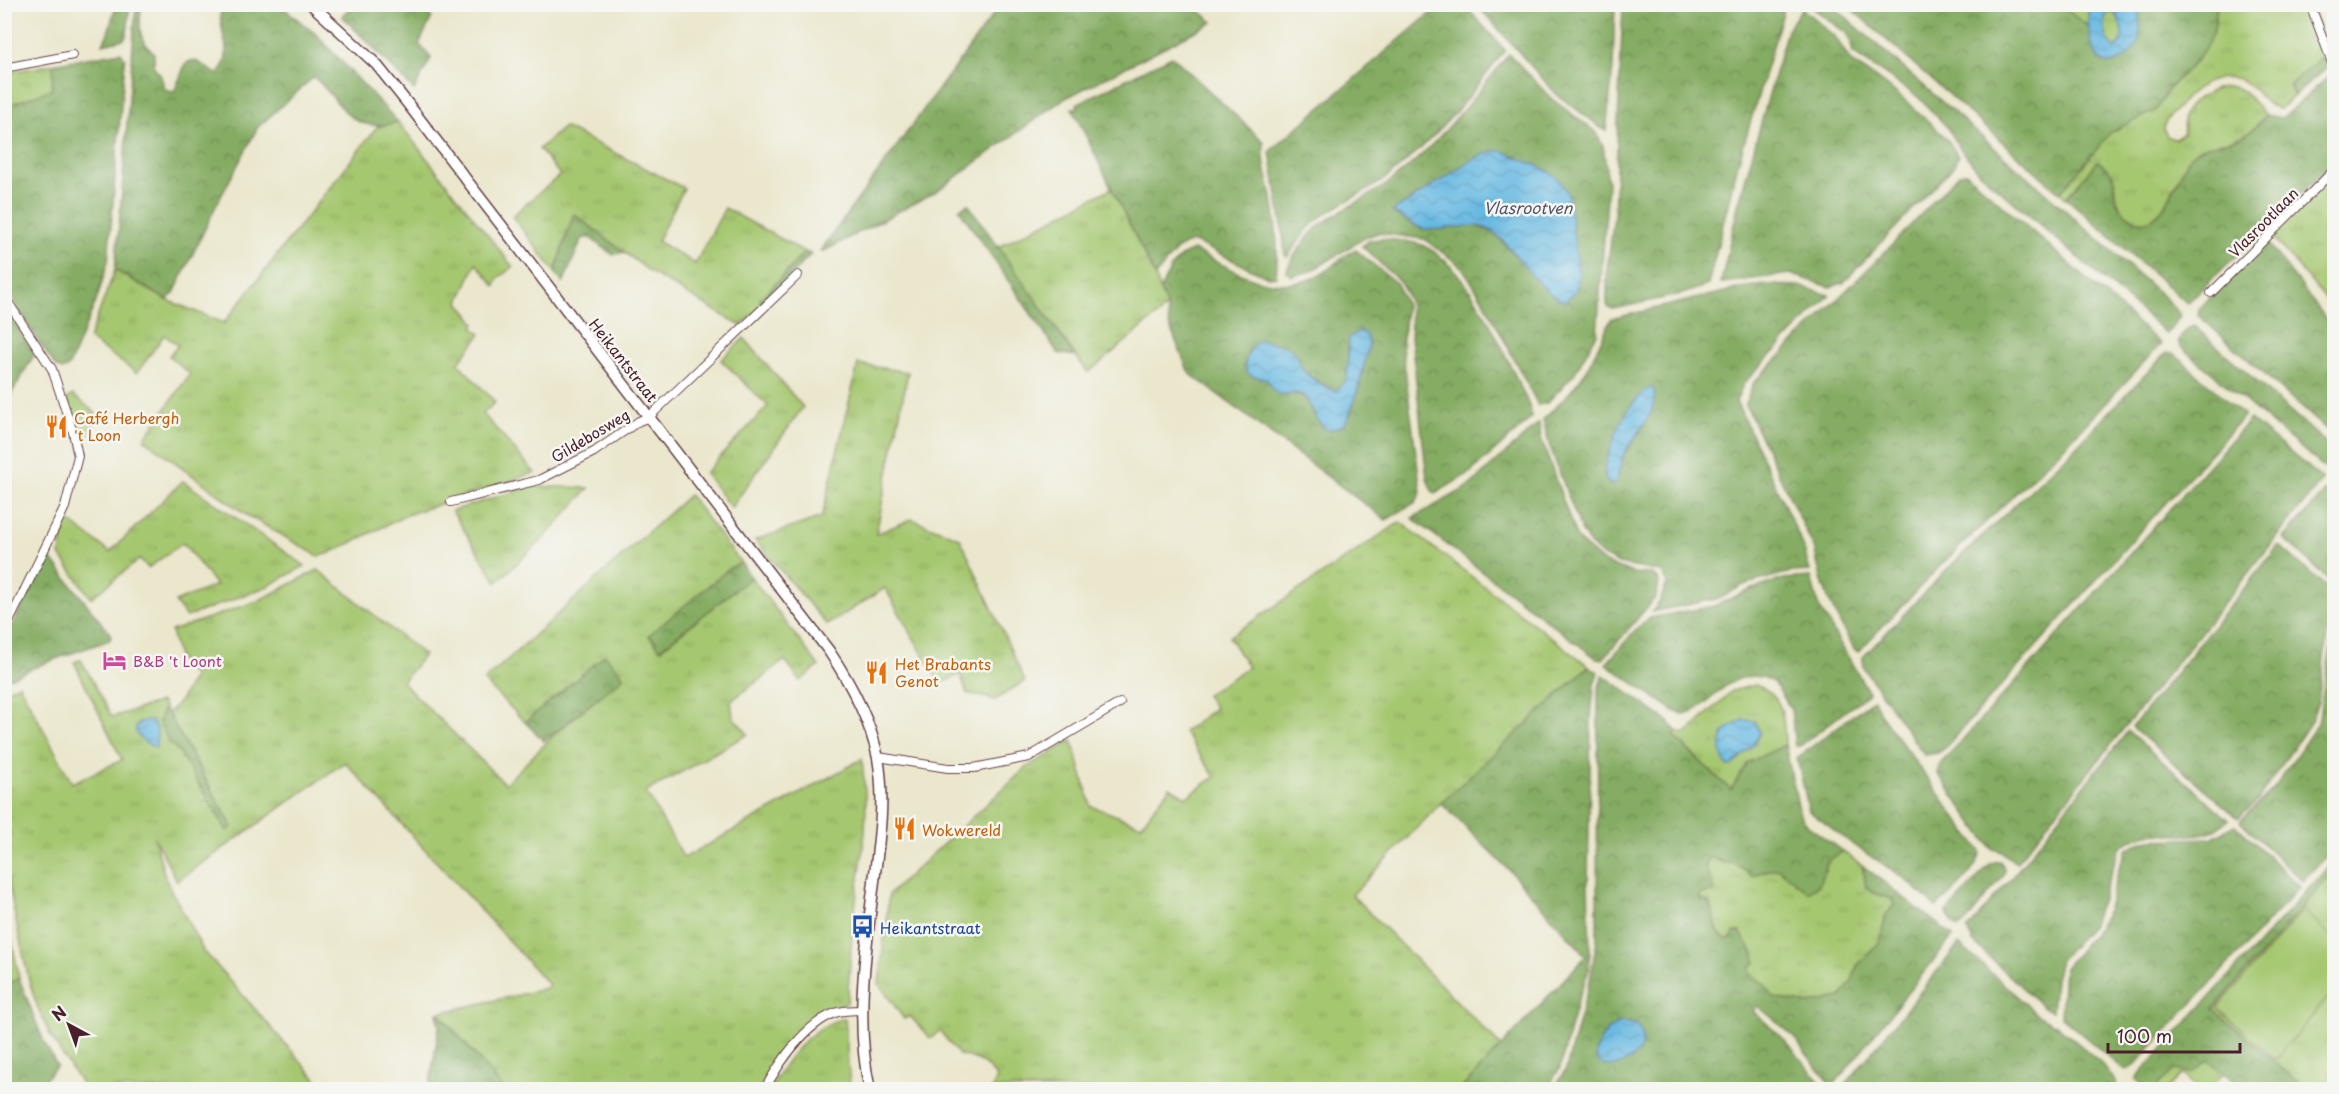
<svg xmlns="http://www.w3.org/2000/svg" width="2339" height="1094" font-family="'Playpen Sans',sans-serif">
  <style>
    .grass { fill: url(#grass-tufts); stroke: #78734e; stroke-width: 1.5 }
    .forest { fill: url(#forest-crowns); stroke: #676646; stroke-width: 1.5; fill-rule: evenodd }
    .park { fill: #a5c770; stroke: #78734e; stroke-width: 1.5 }
    .water { fill: url(#water-waves); stroke: #596c87; stroke-width: 1.5; fill-rule: evenodd }
    .lines { fill: none; stroke-linecap: round; stroke-linejoin: round }
    .minor-casing { stroke: #623d43; stroke-width: 10 }
    .tertiary-casing { stroke: #623d43; stroke-width: 13 }
    .minor { stroke: #fff; stroke-width: 8 }
    .tertiary { stroke: #fff; stroke-width: 10 }
    .labels { text-anchor: middle; dominant-baseline: central; stroke-width: 5; stroke-linejoin: round; paint-order: stroke }
    .street-label { font-size: 15px; fill: #4a1f2b; stroke: #f6f6f2 }
    .food-label { font-size: 15px; fill: #c56008; stroke: #f6f6f2; text-anchor: start }
    .hotel-label { font-size: 15px; fill: #b23c85; stroke: #f6f6f2; text-anchor: start }
    .transit-label { font-size: 15px; fill: #164399; stroke: #f6f6f2; text-anchor: start }
    .water-label { font-size: 16px; font-style: italic; fill: #54556b; stroke: #f6f6f2 }
  </style>
  <defs>
    <pattern id="grass-tufts" width="24" height="20" patternUnits="userSpaceOnUse" patternTransform="scale(1.5)"><rect width="24" height="20" fill="#a5c770"/><path d="M3 7l-1-3M5 7V3M7 7l1-3M15 17l-1-3M17 17v-4M19 17l1-3" fill="none" stroke="#90aa61"/></pattern>
    <pattern id="forest-crowns" width="20" height="18" patternUnits="userSpaceOnUse" patternTransform="scale(1.5)"><rect width="20" height="18" fill="#84ac62"/><path d="M2 6a3 3 0 1 1 6 0M12 15a3 3 0 1 1 6 0" fill="none" stroke="#6e8b51"/></pattern>
    <pattern id="water-waves" width="16" height="10" patternUnits="userSpaceOnUse" patternTransform="scale(1.5)"><rect width="16" height="10" fill="#68bae3"/><path d="M0 5q4-4 8 0t8 0" fill="none" stroke="#5897b8"/></pattern>
  </defs>
  <rect width="100%" height="100%" fill="#f6f6f2"/>
  <filter id="ink" filterUnits="userSpaceOnUse"><feTurbulence type="fractalNoise" baseFrequency=".0167" numOctaves="2"/><feDisplacementMap in="SourceGraphic" scale="12" xChannelSelector="R" yChannelSelector="G"/><feConvolveMatrix kernelMatrix="1 2 1 2 8 2 1 2 1" color-interpolation-filters="sRGB"/></filter>
  <filter id="wash" filterUnits="userSpaceOnUse"><feTurbulence type="fractalNoise" baseFrequency=".008" numOctaves="4" result="noise"/><feDisplacementMap in="SourceGraphic" scale="24" xChannelSelector="R" yChannelSelector="G"/><feGaussianBlur stdDeviation="1.35" result="paint"/><feColorMatrix in="noise" values="0 0 0 0 0 0 0 0 0 0 0 0 0 0 0 0 0 1.4 0 .05"/><feComposite in="paint" operator="in"/></filter>
  <g filter="url(#wash)">
    <rect width="100%" height="100%" fill="#ebe7cd"/>
    <g class="grass">
      <polygon points="2060,5 2090,5 2088,18 2089,27"/>
      <path d="M2217,5H2301L2323,56L2289,86L2294,96L2280,109C2264,106 2260,93 2248,84C2228,69 2200,83 2185,99C2178,108 2165,118 2163,129L2168,137L2175,139L2183,134C2185,128 2182,121 2184,115C2190,99 2223,80 2239,89C2250,95 2257,107 2266,115C2259,123 2252,132 2242,136C2220,147 2202,140 2186,164C2176,179 2160,237 2131,218C2116,209 2117,197 2115,182C2114,173 2104,167 2098,161L2066,198L2060,193L2111,132L2162,101L2168,89L2197,60L2214,30Z"/>
      <path d="M2108,11L2115,12C2121,22 2124,34 2120,45L2114,48C2105,40 2101,23 2108,11Z"/>
      <polygon points="53,64 52,89 5,107 5,73"/>
      <polygon points="398,122 513,267 498,278 495,286 476,263 459,302 475,323 473,328 481,334 458,363 495,402 483,414 535,473 409,514 328,554 318,556 245,514 144,439 190,374 169,356 178,345 164,335 137,373 89,339 115,270 167,300 224,323 377,127"/>
      <polygon points="564,127 684,188 657,241 695,264 725,208 805,252 760,300 763,304 741,326 653,274 575,215 573,216 555,272 512,216 560,175 539,149"/>
      <polygon points="2334,174 2334,296 2328,302 2272,236"/>
      <polygon points="1112,188 1155,276 1167,307 1088,373 998,247"/>
      <polygon points="744,338 803,407 731,508 705,473 768,406 721,360"/>
      <polygon points="858,364 908,372 876,534 912,519 960,538 1025,681 995,700 967,693 960,674 940,684 885,588 827,625 755,540 822,517"/>
      <polygon points="73,395 99,416 80,449 79,436 66,399"/>
      <polygon points="183,481 305,566 268,586 186,617 175,602 216,585 183,543 148,568 140,559 91,598 60,555 65,518 110,552"/>
      <polygon points="531,486 589,488 537,546 536,545 497,582 452,511"/>
      <path d="M689,495L741,563L730,568L649,636L661,649L751,577L819,666L800,681L785,660L731,701L733,717L748,734L646,792L684,858L862,759L866,804L865,832L853,924L847,1003C839,1005 830,1008 824,1012C797,1031 776,1061 760,1090L504,1089L439,1013L536,991L548,987L549,985L345,762L177,881L154,837L166,880L203,950L325,1089L316,1086L301,1090L85,1089C69,1065 52,1042 41,1015C28,985 23,952 16,921C11,895 5,870 5,844L12,837L5,825V691L19,684L72,783L122,760L74,662L81,660L112,717L161,702L164,707L159,722L169,742L179,752L227,830L232,826L168,713L179,702L194,677L178,657L171,631L258,601L318,570L424,655L402,682L505,784L558,731L624,677L605,655L525,722L484,681Z"/>
      <path d="M1400,522L1589,666L1441,803L1352,895L1502,1047L1461,1089H992L997,1078C986,1063 977,1058 959,1055L940,1031L930,1038L910,1016L904,1019L879,984L889,894L1027,767L1072,740L1091,806L1141,825L1170,787L1186,797L1215,777L1184,732L1215,708L1206,695L1248,667L1229,637Z"/>
      <path d="M1755,685C1784,694 1784,718 1785,745L1747,763L1731,791L1674,736L1676,731L1686,734L1732,691Z"/>
      <path d="M1842,851L1862,865L1866,887L1873,893L1892,899L1894,905L1886,915L1879,943L1857,966L1852,981L1841,997L1809,1004L1774,998L1764,984L1749,973V968L1756,962L1753,952L1732,938L1725,940L1718,932L1709,902L1699,899L1701,894L1714,891L1705,866L1710,857L1725,863L1733,862L1753,876C1774,864 1802,870 1825,871L1827,862Z"/>
      <polygon points="2334,871 2334,918 2332,921 2334,924 2334,1089 2258,1089 2231,1066 2209,1089 2198,1089 2182,1074 2167,1089 2148,1089 2209,1007 2277,1065 2212,1009"/>
      <polygon points="4,901 19,978 5,987 4,987"/>
      <path d="M845,1018L850,1089L770,1090C784,1060 812,1025 845,1018Z"/>
    </g>
    <g class="forest">
      <polygon points="410,4 432,17 419,44 431,58 414,90 342,16 352,5"/>
      <polygon points="1001,4 1192,5 1213,22 1062,100 937,191 824,251 820,251"/>
      <path d="M1441,4L1464,5L1505,50C1470,97 1433,142 1386,178C1364,195 1337,203 1316,221C1305,230 1296,245 1287,257L1285,255L1282,226L1270,151Z"/>
      <polygon points="1482,4 1615,5 1613,68 1606,131 1556,94 1479,7"/>
      <polygon points="116,5 130,5 127,34 124,39 103,44 108,33"/>
      <path d="M136,5H141C140,28 136,36 154,53V68L160,74L165,89L174,92L185,65L190,61H196L218,75C220,71 223,66 225,62C230,43 216,23 222,5H280L317,35L398,122C349,136 344,104 314,77L258,127L216,206L174,293L167,300L115,270L121,205Z"/>
      <polygon points="1623,5 1782,5 1782,16 1737,167 1708,285 1682,294 1613,309 1609,308 1607,304 1607,269 1614,216"/>
      <polygon points="1809,5 1832,5 2165,298 2181,315 2167,334 1981,174 1959,147 1948,128 1918,97 1853,53 1850,39 1846,33"/>
      <polygon points="1847,5 2060,5 2089,27 2091,39 2114,64 2139,17 2137,5 2217,5 2214,30 2207,45 2197,60 2168,89 2156,110 2111,132 2060,193"/>
      <polygon points="2301,5 2310,5 2332,54 2327,67 2294,96 2289,86 2323,56"/>
      <polygon points="1802,8 1836,38 1851,62 1884,83 1914,108 1947,139 1958,156 1953,167 1843,283 1830,287 1790,274 1721,283 1738,206 1787,30"/>
      <polygon points="121,52 125,59 108,261 97,299 71,361 68,367 62,370 56,367 21,315 5,283 4,107 52,89 53,64"/>
      <path d="M1509,54L1552,99L1596,132L1603,146L1608,183L1597,334L1574,374L1547,403L1538,405L1483,300L1462,267L1424,239L1378,233L1366,237L1311,271L1292,276L1287,272C1288,261 1311,231 1321,224C1342,210 1366,198 1387,184C1435,149 1472,100 1509,54ZM1494,151L1559,180L1568,194L1578,276L1558,299L1546,290L1495,233L1474,225L1421,229L1393,212L1477,157Z"/>
      <path d="M1172,56L1264,142C1262,162 1268,178 1272,197C1276,223 1279,251 1276,276L1268,277L1195,242C1175,244 1167,263 1155,276L1072,108H1078L1077,104Z"/>
      <path d="M2334,72V162L2187,303L2066,198L2098,161C2104,166 2114,173 2115,182C2116,188 2113,194 2116,200C2119,208 2128,217 2135,220C2167,231 2178,170 2191,156C2203,143 2219,145 2234,140C2248,135 2257,126 2266,115L2282,118Z"/>
      <path d="M1966,173L2161,344L2067,444L1942,564L1858,652L1854,649C1835,614 1821,591 1815,550L1745,404L1754,382L1893,244L1959,174Z"/>
      <polygon points="968,204 1075,356 1058,353 959,209"/>
      <polygon points="573,215 575,215 624,252 613,255 589,237 582,239 563,283 555,272"/>
      <path d="M1383,239C1394,240 1408,241 1419,244C1470,262 1506,359 1529,405L1531,417L1523,426L1471,472L1435,494L1431,489L1427,478L1411,337L1410,303L1401,283L1362,246L1370,240Z"/>
      <polygon points="2266,241 2334,329 2334,436 2198,315 2199,309"/>
      <path d="M1193,250C1235,269 1265,296 1314,278C1329,272 1340,256 1356,250L1397,284L1406,305L1402,347L1421,492L1416,502L1386,520L1189,373L1169,324L1167,307L1160,290C1168,273 1174,257 1193,250ZM1349,337L1369,344C1365,361 1355,412 1345,423C1340,428 1334,429 1327,430C1308,418 1314,387 1285,395L1267,379L1251,376L1244,366L1248,352L1252,346L1298,356C1299,362 1300,366 1303,370C1306,375 1331,391 1337,391L1347,378Z"/>
      <polygon points="805,252 811,254 763,304 760,300"/>
      <path d="M1768,285L1799,286L1829,295L1744,383L1736,401L1802,543L1810,571L1790,572L1743,585L1721,598L1652,612L1660,601L1667,583L1662,572L1619,564L1603,556L1590,544L1581,530L1549,444L1543,420L1571,391L1587,370L1611,319L1745,287ZM1644,392L1655,393L1648,416L1637,437L1624,454L1616,482L1610,485L1604,475C1609,443 1624,416 1644,392Z"/>
      <polygon points="5,306 34,355 5,405 4,404"/>
      <path d="M2194,326L2333,449L2334,460L2327,470L2181,347L2178,342C2181,336 2187,327 2194,326Z"/>
      <polygon points="2166,353 2173,353 2244,416 1944,749 1938,753 1924,755 1863,667 1863,657 1945,571 2070,453"/>
      <polygon points="2250,419 2322,479 2321,482 2016,863 2002,852 1991,848 1938,774 1940,764 2030,666"/>
      <polygon points="1539,423 1541,438 1577,539 1605,563 1633,573 1653,574 1659,582 1656,597 1603,659 1596,658 1412,518 1468,487"/>
      <polygon points="2330,486 2334,487 2334,585 2284,538"/>
      <polygon points="2279,545 2333,593 2318,702 2310,723 2258,800 2238,818 2132,727"/>
      <polygon points="48,558 53,561 111,635 110,640 58,658 5,680 5,638"/>
      <polygon points="741,563 751,577 660,649 649,635 730,568"/>
      <polygon points="1811,577 1818,605 1869,693 1800,746 1795,746 1791,709 1774,682 1763,677 1752,676 1738,679 1727,685 1696,710 1684,714 1676,712 1606,664 1637,628 1650,618 1714,606 1750,590 1784,579"/>
      <polygon points="2334,630 2334,848 2302,881 2240,821 2275,787 2318,723"/>
      <polygon points="605,655 624,677 544,741 525,722"/>
      <polygon points="1589,666 1598,672 1594,685 1591,719 1588,884 1590,952 1588,972 1577,1002 1560,1068 1547,1089 1461,1089 1586,956 1510,871 1441,803"/>
      <polygon points="1603,675 1669,722 1676,731 1674,737 1731,790 1747,763 1785,745 1800,815 1807,825 1842,851 1827,862 1819,885 1808,892 1779,869 1762,871 1753,876 1733,862 1725,863 1710,857 1705,866 1715,891 1701,894 1699,899 1709,902 1718,932 1725,939 1732,938 1734,932 1740,932 1753,952 1756,962 1749,968 1750,973 1764,984 1774,998 1809,1004 1841,997 1852,981 1857,966 1879,943 1886,915 1894,905 1892,899 1873,893 1866,887 1862,865 1953,936 1832,1087 1792,1035 1758,1006 1753,1011 1787,1042 1825,1089 1553,1090 1566,1069 1590,980 1597,940 1598,690"/>
      <path d="M1874,699L1879,712L1981,852C1975,874 1951,893 1936,907L1903,877L1855,846L1809,811L1797,758Z"/>
      <polygon points="164,707 232,827 227,831 179,752 169,742 159,722"/>
      <path d="M2128,731L2229,820C2223,824 2216,830 2209,832C2176,843 2153,819 2119,849L2093,924L2060,960L2055,979L2052,1012L2043,1007L1973,942L1967,930L2013,876Z"/>
      <polygon points="2236,825 2300,887 2135,1065 2126,1071 2061,1017 2064,969 2099,927 2106,916 2119,868 2126,850 2139,842 2151,840 2211,838"/>
      <polygon points="2000,861 2005,869 2003,876 1966,922 1959,928 1954,924 1946,913 1991,863"/>
      <polygon points="2334,861 2334,871 2213,1009 2306,1089 2249,1089 2239,1085 2208,1060 2192,1073 2174,1070 2154,1089 2146,1089 2137,1080 2137,1077"/>
      <polygon points="1959,944 2039,1016 2056,1025 2098,1060 2117,1083 2112,1089 1842,1089"/>
      <polygon points="19,978 43,1040 57,1066 36,1089 5,1089 5,987"/>
      <polygon points="437,1013 439,1013 504,1089 429,1089 439,1027"/>
    </g>
    <polygon class="park" points="2303,910 2334,938 2334,991 2275,1059 2217,1008"/>
    <g class="water">
      <path d="M2090,5H2137C2139,15 2142,32 2138,42C2134,53 2115,68 2104,62C2090,56 2085,17 2090,5ZM2108,11L2115,12C2121,22 2124,34 2120,45L2115,48C2105,40 2101,23 2108,11Z"/>
      <path d="M1494,151H1503L1549,171L1559,180L1568,194L1579,276L1575,292L1565,301C1538,294 1518,252 1496,234C1475,217 1449,233 1425,229C1416,228 1401,216 1392,212L1477,157Z"/>
      <path d="M1360,331L1366,335L1369,344C1365,361 1354,412 1345,423C1340,428 1333,429 1327,430C1314,422 1314,404 1302,395C1293,389 1283,399 1274,391C1271,389 1269,382 1267,379C1254,377 1242,376 1246,360C1249,351 1251,347 1259,340C1270,343 1286,344 1294,352C1299,357 1298,364 1302,369C1306,375 1330,391 1337,391L1347,378L1349,337Z"/>
      <path d="M1650,388L1654,389C1659,414 1634,434 1624,454C1620,462 1619,473 1616,482L1610,485L1604,475C1609,445 1624,404 1650,388Z"/>
      <path d="M146,720L152,721L157,729L156,748C144,744 123,727 146,720Z"/>
      <path d="M1743,720L1755,721L1760,732C1755,746 1742,756 1731,766H1728C1720,759 1718,741 1725,732C1730,727 1737,723 1743,720Z"/>
      <path d="M1620,1022L1636,1024C1665,1059 1589,1084 1597,1050C1600,1037 1608,1029 1620,1022Z"/>
    </g>
  </g>
  <g filter="url(#ink)">
    <g class="lines">
      <defs>
        <g id="minor">
          <polyline points="2310,4 2334,68"/>
          <polyline points="4,68 73,55"/>
          <polyline points="2211,293 2334,170"/>
          <polyline points="4,296 52,369 73,432 78,456 65,507 4,632"/>
          <polyline points="451,502 539,480 594,452 639,421 649,417 798,275"/>
          <polyline points="878,757 948,768 974,768 1029,757 1120,703"/>
          <polyline points="2137,1088 2139,1090"/>
          <path d="M764,1090C780,1062 804,1025 835,1013C843,1010 854,1010 863,1010"/>
        </g>
        <path id="tertiary" d="M311,4L376,64L408,104L829,651C851,684 870,719 878,758C886,803 878,845 873,890C865,954 855,1026 870,1090"/>
      </defs>
      <use href="#minor" class="minor-casing"/>
      <use href="#tertiary" class="tertiary-casing"/>
      <use href="#minor" class="minor"/>
      <use href="#tertiary" class="tertiary"/>
    </g>
  </g>
  <defs>
    <symbol id="restaurant-bare" viewBox="-9 -9 18 18"><path d="M-5-6h1v4h1v-4h1v4h1v-4h1v5L-1.5 .5V6h-2V.5L-5-1ZM5-6V6H3V1.5H1.5Q1.5-4 5-6Z" fill="#e8710a" stroke="#f6f6f2" stroke-width="2.5" paint-order="stroke"/></symbol>
    <symbol id="hotel-bare" viewBox="-9 -9 18 18"><path d="M-6-4.5h1.5V1H6V5H4.5V3h-9V5H-6ZM-4 0a1.8 1.8 0 1 1 3.6 0ZM.5 0V-2.5h3Q6-2.5 6 0Z" fill="#d1479c" stroke="#f6f6f2" stroke-width="2.5" paint-order="stroke"/></symbol>
    <symbol id="bus-bare" viewBox="-9 -9 18 18"><path d="M-5-6H5V4H4V6H2V4H-2V6H-4V4H-5ZM-3.5-4V0h7V-4ZM-3.5 1.2v1.5H-2V1.2ZM2 1.2v1.5H3.5V1.2Z" fill="#1a4fb4" stroke="#f6f6f2" stroke-width="2.5" paint-order="stroke"/></symbol>
  </defs>
  <g fill-rule="evenodd">
    <use href="#restaurant-bare" x="40" y="410" width="33" height="33"/>
    <use href="#hotel-bare" x="98" y="644" width="33" height="33"/>
    <use href="#restaurant-bare" x="860" y="656" width="33" height="33"/>
    <use href="#restaurant-bare" x="888" y="812" width="33" height="33"/>
    <use href="#bus-bare" x="846" y="910" width="33" height="33"/>
  </g>
  <g class="labels">
    <g class="street-label">
      <text transform="translate(2263 222) rotate(-45)">Vlasrootlaan</text>
      <text transform="translate(624 360) rotate(52)">Heikantstraat</text>
      <text transform="translate(590 435) rotate(-31)">Gildebosweg</text>
    </g>
    <g class="food-label">
      <text x="74" y="417">Café Herbergh<tspan x="74" dy="17">'t Loon</tspan></text>
      <text x="895" y="663">Het Brabants<tspan x="895" dy="17">Genot</tspan></text>
      <text x="922" y="829">Wokwereld</text>
    </g>
    <g class="hotel-label">
      <text x="133" y="660">B&amp;B 't Loont</text>
    </g>
    <g class="transit-label">
      <text x="880" y="927">Heikantstraat</text>
    </g>
    <g class="water-label">
      <text x="1528" y="207">Vlasrootven</text>
    </g>
  </g>
  <rect width="2339" height="1094" fill="none" stroke="#f6f6f2" stroke-width="24"/>
  <g transform="translate(69 1025) rotate(319)" stroke="#f6f6f2" stroke-width="4.5" paint-order="stroke">
  <path d="M0-4.5L10 22L0 15L-10 22Z" fill="#4a1f2b"/>
  <text y="-9" font-size="16" font-weight="bold" text-anchor="middle" fill="#4a1f2b">N</text>
  </g>
  <path d="M2108 1043v9h132v-9" fill="none" stroke="#4a1f2b" stroke-width="3"/>
  <text x="2117" y="1043" font-size="18" fill="#4a1f2b" stroke="#f6f6f2" stroke-width="4.5" paint-order="stroke">100 m</text>
</svg>
